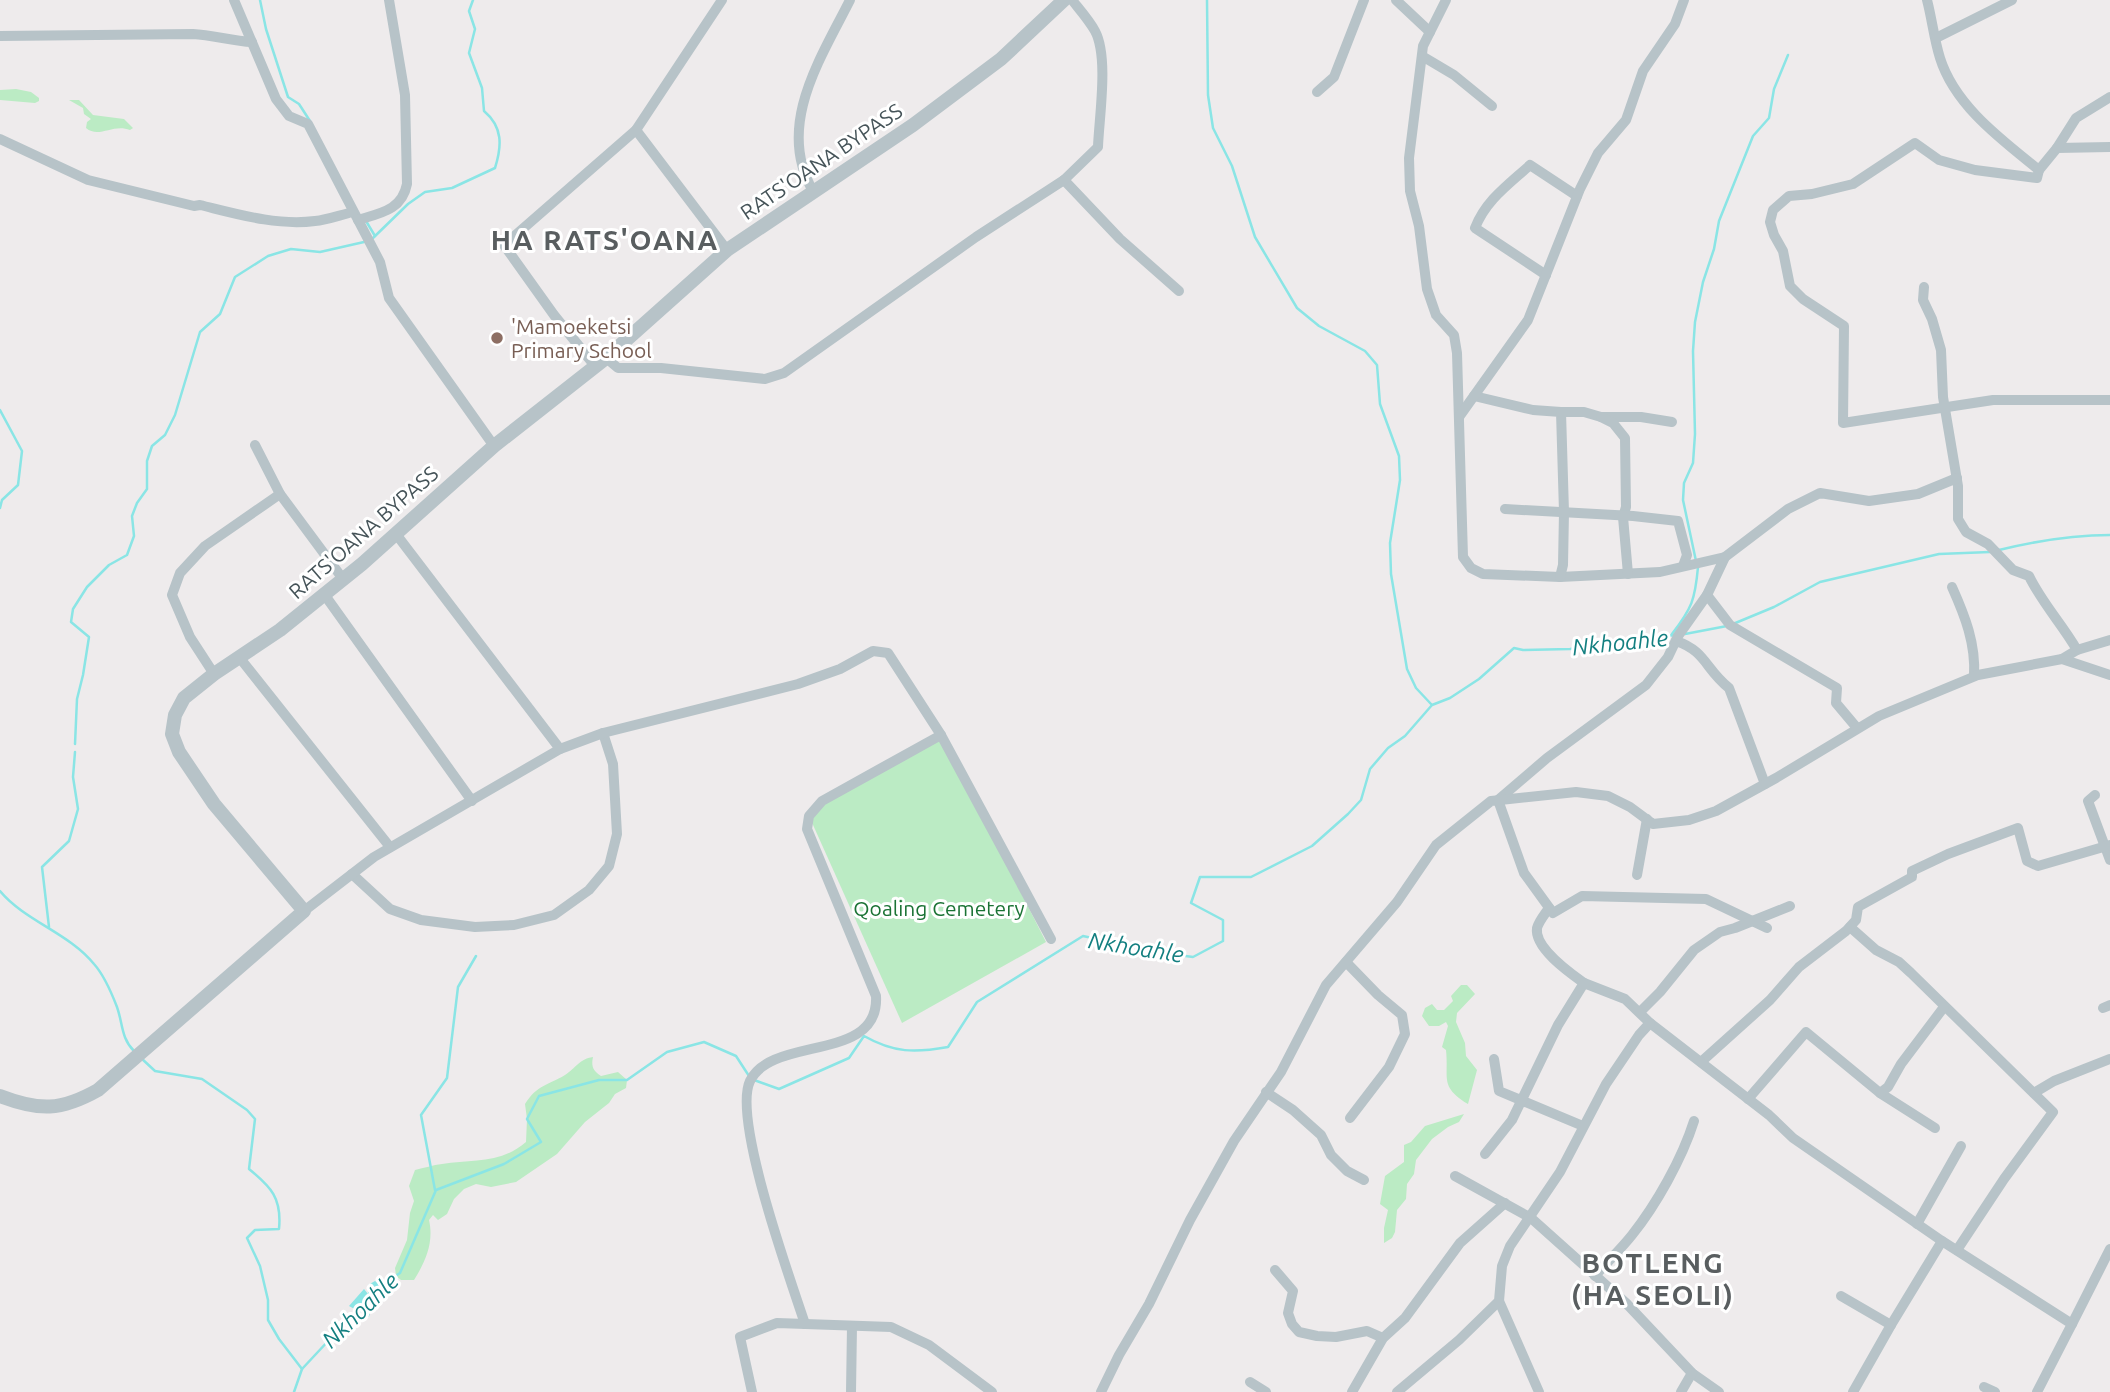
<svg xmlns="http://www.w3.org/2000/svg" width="2110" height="1392" font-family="Ubuntu,sans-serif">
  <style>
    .green { fill: #bbebc4 }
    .water { fill: #8ae5e5 }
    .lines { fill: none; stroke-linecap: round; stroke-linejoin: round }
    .stream { stroke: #8ae5e5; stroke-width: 2.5 }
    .minor { stroke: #b7c3c8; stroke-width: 10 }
    .tertiary { stroke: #b7c3c8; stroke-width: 14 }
    .education-dot { fill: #8d6e63; stroke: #fff; stroke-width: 2.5 }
    .labels { text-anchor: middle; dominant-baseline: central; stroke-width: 6; stroke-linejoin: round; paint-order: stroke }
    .street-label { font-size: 21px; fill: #455358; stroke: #fff }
    .education-label { font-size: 21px; fill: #785e54; stroke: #fff; text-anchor: start }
    .park-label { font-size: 21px; fill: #1b7335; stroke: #fff }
    .water-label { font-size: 23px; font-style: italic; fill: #137f80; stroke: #fff }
    .district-label { font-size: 28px; font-weight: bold; letter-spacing: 2px; fill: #595e60; stroke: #fff }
  </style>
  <rect width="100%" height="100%" fill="#eeebec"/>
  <g class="green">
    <polygon points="16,89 31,92 39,98 39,101 35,103 0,100 0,90"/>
    <path d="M69,100H79L93,115L124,119L133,128L130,130C113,123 99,139 86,128L87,122L91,119L84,114L83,108Z"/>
    <polygon points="941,735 1046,942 902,1023 809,816 822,801"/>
    <path d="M1461,985H1467L1475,994L1457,1013L1456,1022L1465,1043L1466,1056L1477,1070L1468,1104C1439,1086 1449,1079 1446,1050L1442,1047L1448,1026L1446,1022L1439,1026H1429L1422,1016L1425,1008L1432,1004L1437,1010H1444L1453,1001L1451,996Z"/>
    <path d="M593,1057C591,1066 593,1071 601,1076L618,1072L627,1080L626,1088L615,1094L609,1103L585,1122L557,1154L516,1182L491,1187L476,1184L464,1189L454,1199L447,1214L438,1220L433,1215L429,1220C434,1242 426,1261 414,1280H401L396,1276L395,1268L407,1240L410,1213L414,1201L409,1186L415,1170C424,1168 433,1165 442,1164C472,1159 501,1164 526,1142L527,1119L525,1104C538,1084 547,1086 565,1075C576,1068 579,1059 593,1057Z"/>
    <polygon points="1464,1114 1459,1122 1448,1127 1432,1139 1416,1160 1414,1174 1407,1184 1406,1199 1397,1210 1395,1232 1392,1238 1384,1243 1384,1228 1388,1210 1380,1204 1385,1176 1404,1162 1404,1145 1411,1142 1425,1126"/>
  </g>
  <polygon class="water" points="375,1281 387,1291 384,1297 377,1297 372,1304 369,1317 349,1306 364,1289 368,1294 368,1285"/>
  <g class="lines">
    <g class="stream">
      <polyline points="260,0 266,29 288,97 299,104 310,121"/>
      <polyline points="1207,0 1208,95 1213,128 1232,166 1255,237 1297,308 1319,326 1365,351 1377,365 1380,404 1399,456 1400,480 1390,543 1391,574 1407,669 1416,688 1431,704"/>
      <polyline points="366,221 375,236"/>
      <path d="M373,238L408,204L425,192L452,188L495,168C502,146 503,127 484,111L482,88L469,53L475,29L469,11L473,0"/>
      <polyline points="0,410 22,451 18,485 2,500 0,508"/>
      <path d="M1999,550C2036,541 2072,535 2110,535"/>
      <polyline points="1696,561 1683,500 1684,483 1693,463 1695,434 1693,351 1695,322 1703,282 1714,249 1719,221 1753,136 1769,118 1774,89 1788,55"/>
      <polyline points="1733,624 1774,607 1820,582 1939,554 1990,552"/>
      <path d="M1672,634C1692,608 1695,600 1698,567"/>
      <polyline points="1685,634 1727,626"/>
      <polyline points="75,744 77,699 83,675 89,637 71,622 73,609 87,587 109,565 127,555 134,536 132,516 137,503 147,489 147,461 152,446 165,435 175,415 200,332 220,314 235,277 268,256 291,249 320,252 364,242"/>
      <path d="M0,891C25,921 69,933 94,964C103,974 112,994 117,1007C123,1024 121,1038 134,1051"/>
      <polyline points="49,927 42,867 69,841 78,809 73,777 75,752"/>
      <path d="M141,1058L155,1071L202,1079L247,1110L255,1119L249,1169C271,1187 282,1198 279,1229L255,1230L247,1238L260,1266L268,1300V1320L279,1339L302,1369"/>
      <path d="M754,1080L779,1089L849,1058L864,1036C894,1053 915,1053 948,1047L977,1002L1083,936L1156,952L1193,957L1223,941V920L1191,903L1200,877H1251L1312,846L1348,814L1361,800L1370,769L1388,748L1405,736L1432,705L1450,698L1479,679L1514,648L1523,650L1570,649L1675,635"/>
      <polyline points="435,1190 421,1115 447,1078 458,987 476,956"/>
      <polyline points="378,1287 400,1273 436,1190 504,1164 541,1142 527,1119 539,1096 599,1080 627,1080 667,1052 704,1042 736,1056 749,1076"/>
      <polyline points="294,1392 302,1369 357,1310"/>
    </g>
    <g class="minor">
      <polyline points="234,0 276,99 289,116 308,124 380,262 389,298 494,446"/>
      <polyline points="1396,0 1430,32"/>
      <polyline points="1446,0 1423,46 1409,158 1410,191 1419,226 1427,289 1436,315 1454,335 1457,353 1463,557 1471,568 1483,574 1560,577 1660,572 1725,557"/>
      <path d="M1927,0C1932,19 1934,39 1940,58C1955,106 2002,140 2039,170L2057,148L2110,147"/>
      <path d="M0,36L193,34C213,35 232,41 252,42"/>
      <polyline points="1936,38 2012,0"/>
      <polyline points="1422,56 1454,75 1492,106"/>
      <polyline points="1317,92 1334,77 1364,0"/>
      <polyline points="636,130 727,250"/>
      <path d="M0,139L88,180L194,206L200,205C237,214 277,226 315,221C327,220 340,215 353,212"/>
      <polyline points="2057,148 2076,118 2110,97"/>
      <polyline points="2039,170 2037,178 1975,170 1939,160 1915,143 1853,184 1812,194 1789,196 1773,210 1770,222 1774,235 1783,251 1790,286 1803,299 1844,326 1843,423 1993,400 2110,400"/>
      <polyline points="1064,180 1120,239 1179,291"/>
      <path d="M813,191C775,126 821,58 850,0"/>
      <path d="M358,220C381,213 402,210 407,184L405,95L389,0"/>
      <path d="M1546,275L1475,228C1486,200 1508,185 1530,165L1577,196"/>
      <path d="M1924,287L1923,300L1932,319L1941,350L1943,397L1958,486V519L1966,532L1988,544L2013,570L2029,576C2042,603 2062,624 2077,650"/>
      <path d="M606,358L618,368H661L765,379L784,373L976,237L1064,180L1098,147C1099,118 1109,57 1095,31C1089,20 1080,10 1072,0"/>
      <polyline points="595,366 554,315 504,245 636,130 722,0"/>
      <polyline points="1474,396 1533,410 1561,412 1564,512 1563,565 1560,577"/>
      <polyline points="1561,412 1584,412 1601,417 1641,417 1672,422"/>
      <polyline points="1459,417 1528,320 1580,189 1598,153 1626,120 1643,71 1675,24 1684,0"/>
      <polyline points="1601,417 1613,423 1625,438 1626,507 1623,517 1628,574"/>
      <polyline points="255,445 280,494 343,579"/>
      <polyline points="1505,509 1633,516 1678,521 1687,555 1683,566"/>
      <polyline points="396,534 560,749"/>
      <path d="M1952,587C1965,616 1976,644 1974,676"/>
      <polyline points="324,594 472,801"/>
      <polyline points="1707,595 1730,625 1837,688 1836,703 1857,728"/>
      <path d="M1676,641C1706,651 1705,669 1729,688L1765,784"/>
      <polyline points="239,657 390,847"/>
      <polyline points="2062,659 2077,650 2110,640"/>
      <polyline points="214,674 190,637 172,595 180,573 205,546 280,494"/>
      <polyline points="2095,795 2088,801 2110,860"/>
      <polyline points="352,874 390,909 421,920 475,927 514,925 554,915 589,890 609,866 617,834 613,764 603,733"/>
      <polyline points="1637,875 1647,819"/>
      <path d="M1549,908C1545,914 1539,921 1537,928C1534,948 1570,973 1584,983"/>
      <polyline points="304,911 374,857 560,749 603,733 798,684 840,669 873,651 888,653 941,735 1051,939"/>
      <polyline points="1850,927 1876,950 1899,962 1911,973 2053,1112 2004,1179 1957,1250"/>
      <polyline points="1767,928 1706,899 1582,896 1553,913 1524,873 1498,800 1547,758 1646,685 1668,657 1678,636 1707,595 1725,557 1788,509 1820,493 1869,501 1918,494 1957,478"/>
      <polyline points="1346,962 1378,995 1402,1015 1405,1034 1389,1067 1350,1118"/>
      <polyline points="2103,1008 2110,1005"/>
      <polyline points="1640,1012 1660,992 1694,950 1720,932 1735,928 1790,906"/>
      <polyline points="1494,1059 1499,1091 1583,1126"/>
      <polyline points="1701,1062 1770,1000 1799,967 1846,931 1856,920 1858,907 1912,877 1912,871 1948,854 2018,828 2027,861 2038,866 2110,845"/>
      <polyline points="1266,1092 1293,1110 1321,1135 1331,1155 1347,1171 1364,1180"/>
      <polyline points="1880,1093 1935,1128"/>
      <polyline points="2034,1093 2054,1081 2110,1059"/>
      <polyline points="1748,1099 1806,1032 1880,1093 1888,1087 1901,1064 1944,1007"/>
      <polyline points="1485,1154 1512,1120 1558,1025 1584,983 1625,999 1650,1023 1769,1115 1793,1138 1942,1241"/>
      <polyline points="1455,1176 1531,1218 1626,1303 1692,1373 1719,1392"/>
      <polyline points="1917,1224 1961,1146"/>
      <polyline points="1275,1270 1293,1291 1288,1313 1292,1324 1299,1332 1317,1336 1336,1337 1367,1331 1383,1338"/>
      <path d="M1595,1276C1607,1262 1621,1249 1632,1235C1656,1205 1682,1159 1694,1121"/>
      <polyline points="1841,1296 1891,1325"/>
      <polyline points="1499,1301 1539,1392"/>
      <path d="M805,1324C791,1281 732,1119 750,1081C772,1035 880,1063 876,996L807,829L809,816L822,801L941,735"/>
      <polyline points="2072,1324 2110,1249"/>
      <polyline points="1250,1382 1266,1392"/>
      <polyline points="1984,1387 1995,1392"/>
      <polyline points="752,1392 740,1337 777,1323 891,1327 929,1345 992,1392"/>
      <polyline points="851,1392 852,1326"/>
      <polyline points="1101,1392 1119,1355 1149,1304 1190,1220 1234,1141 1281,1072 1326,985 1397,902 1436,845 1491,801 1576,792 1608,796 1630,807 1653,824 1689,820 1716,811 1776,778 1879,716 1978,675 2062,659 2110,675"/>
      <polyline points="1352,1392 1383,1338 1405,1318 1460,1243 1505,1203"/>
      <polyline points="1397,1392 1459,1340 1499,1301 1502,1266 1510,1246 1560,1172 1606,1084 1639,1035 1650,1023"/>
      <polyline points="1681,1392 1692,1373"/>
      <polyline points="1853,1392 1891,1325 1942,1241 2072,1324 2037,1392"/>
    </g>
    <path class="tertiary" d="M0,1096C39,1111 61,1111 98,1090L304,911L214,804L179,752L172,734L175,715L184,698L214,674L280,630L362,564L494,446L606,358L727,250L913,125L1001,59L1064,0"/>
  </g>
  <circle class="education-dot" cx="497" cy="338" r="7"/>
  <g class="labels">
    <g class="street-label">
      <text transform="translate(821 161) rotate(-34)">RATS'OANA BYPASS</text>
      <text transform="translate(363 532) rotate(-41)">RATS'OANA BYPASS</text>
    </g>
    <g class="education-label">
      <text x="511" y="326">'Mamoeketsi<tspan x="511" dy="24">Primary School</tspan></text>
    </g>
    <g class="park-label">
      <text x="939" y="908">Qoaling Cemetery</text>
    </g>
    <g class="water-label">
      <text transform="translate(1620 642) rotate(-6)">Nkhoahle</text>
      <text transform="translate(1136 947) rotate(9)">Nkhoahle</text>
      <text transform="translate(360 1310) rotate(-44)">Nkhoahle</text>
    </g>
    <g class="district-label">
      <text x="605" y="239">HA RATS'OANA</text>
      <text x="1653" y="1262">BOTLENG<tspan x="1653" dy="32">(HA SEOLI)</tspan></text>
    </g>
  </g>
</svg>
